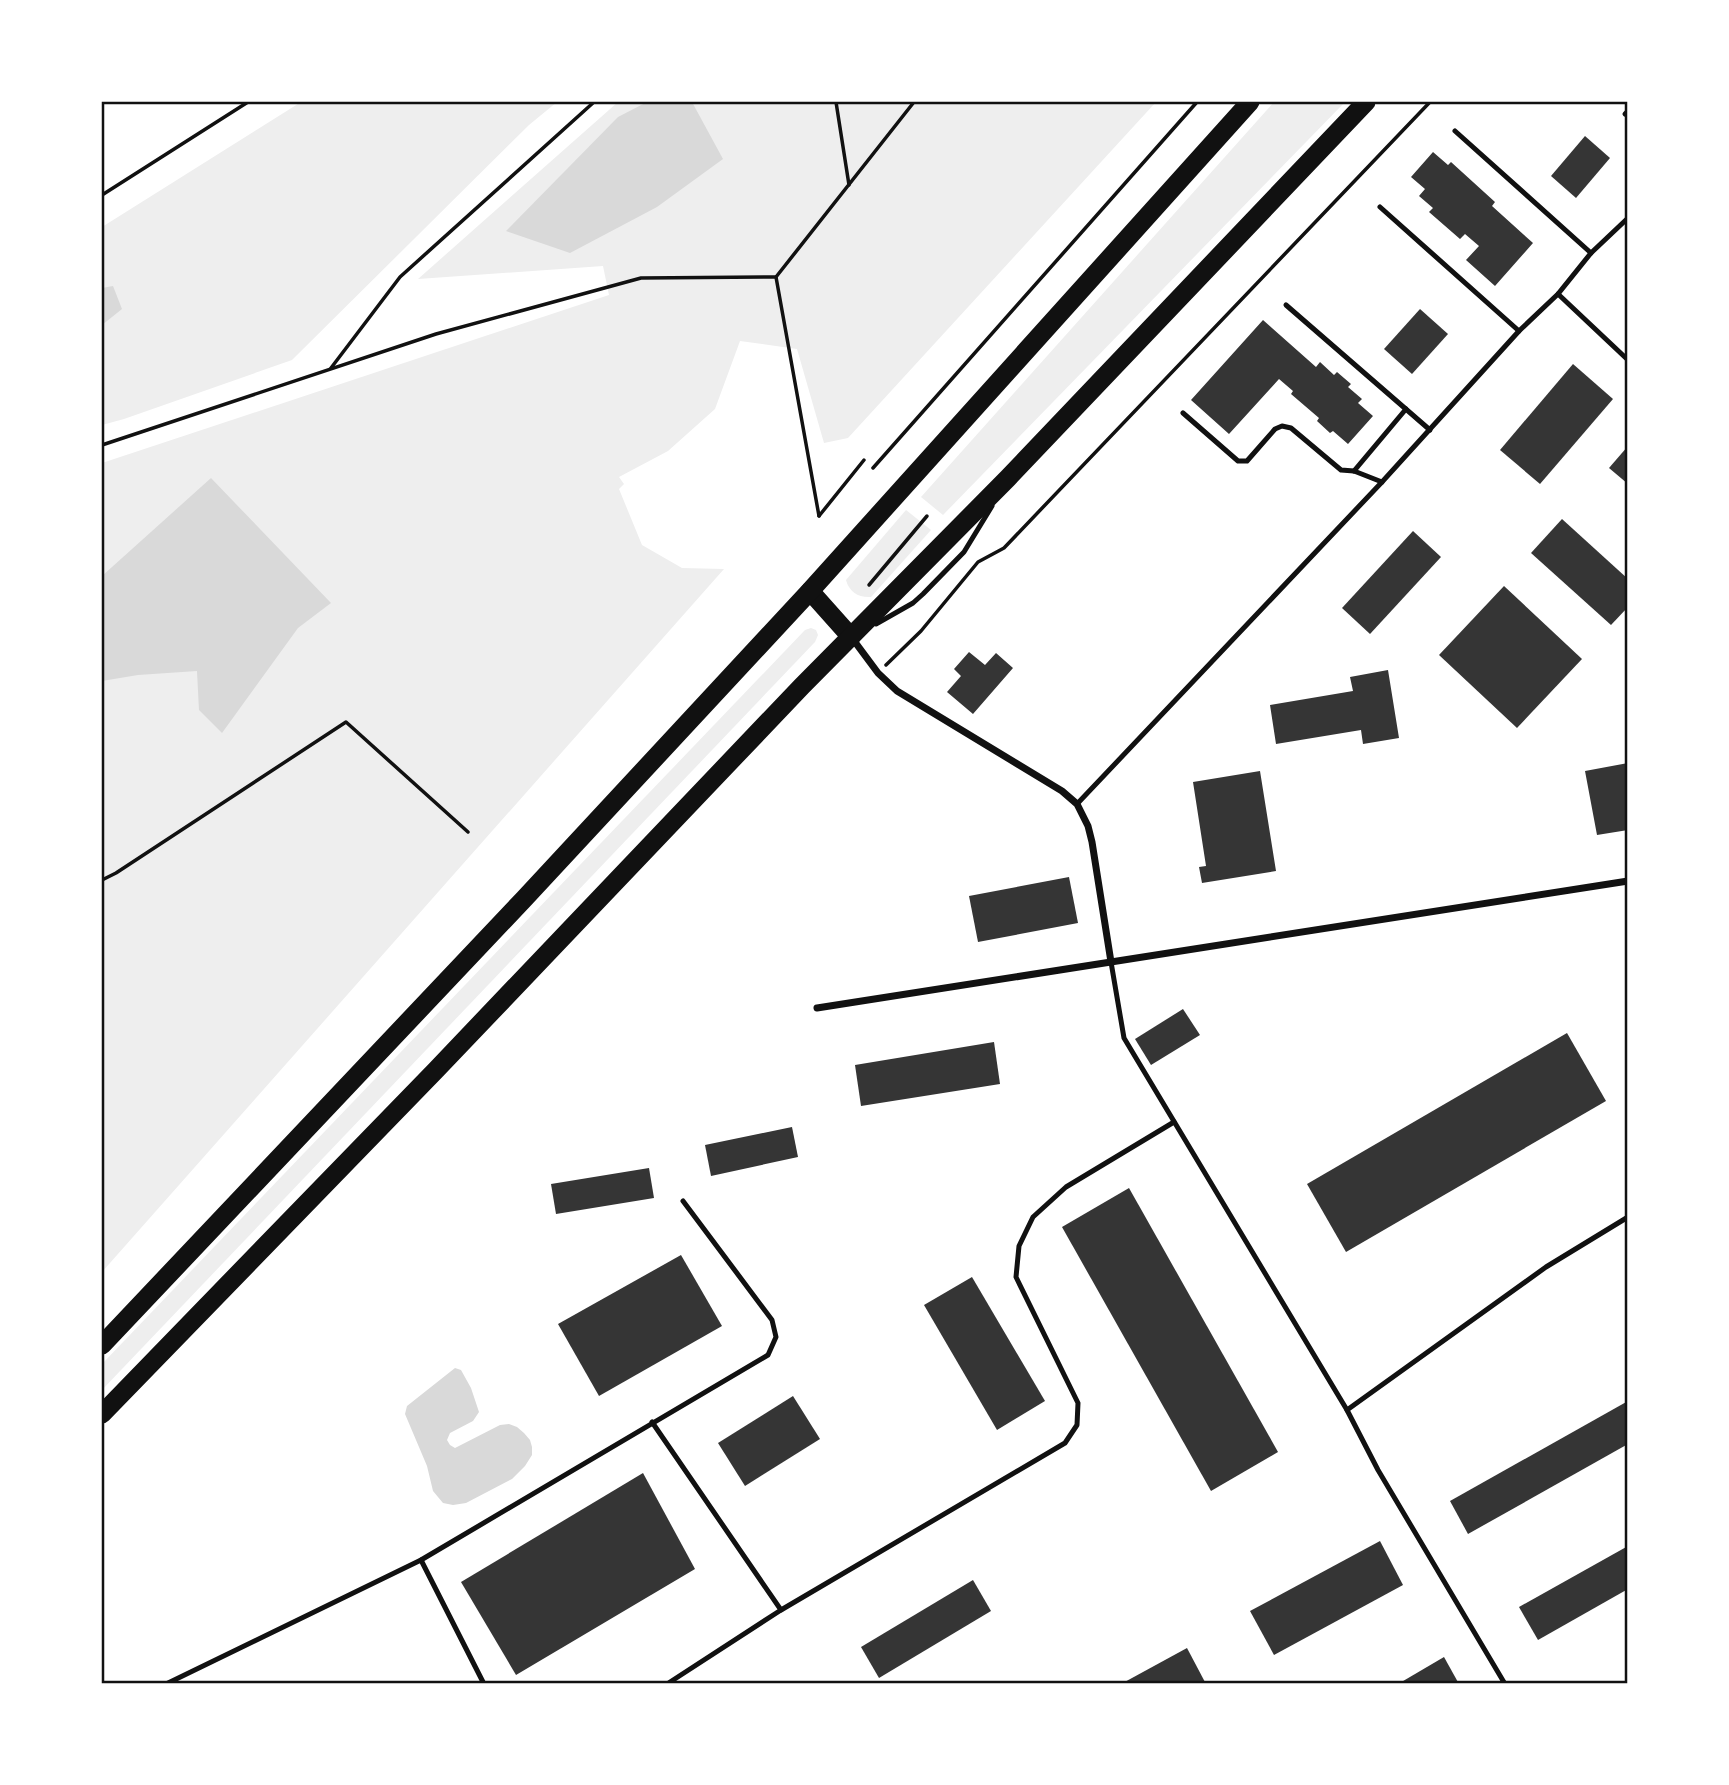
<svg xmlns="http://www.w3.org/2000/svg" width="1729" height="1785" font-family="'Fira Sans Condensed',sans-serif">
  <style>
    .green { fill: #eee }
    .water { fill: #d9d9d9 }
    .building { fill: #353535 }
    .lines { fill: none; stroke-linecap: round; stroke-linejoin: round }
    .path { stroke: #111; stroke-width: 3.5 }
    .service { stroke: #111; stroke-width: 5 }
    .minor { stroke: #111; stroke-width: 7 }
    .trunk { stroke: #111; stroke-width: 19 }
    .neatline { fill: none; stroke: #111; stroke-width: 2.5 }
  </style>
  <rect width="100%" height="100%" fill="#fff"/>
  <g class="green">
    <polygon points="301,102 557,102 529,125 292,360 124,419 102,425 102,227"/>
    <polygon points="618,102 1156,102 848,438 824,443 797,349 740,341 715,409 668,451 619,477 624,484 619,489 642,545 682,568 724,569 102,1272 102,463 609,295 603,266 418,279"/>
    <polygon points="1274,102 1345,102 943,515 921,497"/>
    <path d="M906,510L931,530L871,597C859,598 849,592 846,580Z"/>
    <polygon points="811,628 816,630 818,635 815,642 102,1390 102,1364 805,630"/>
  </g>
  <g class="water">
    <polygon points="647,102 692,102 723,159 657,207 570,253 506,231 618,117"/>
    <polygon points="113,286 122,309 102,325 102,288"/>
    <polygon points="211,478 331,603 298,628 222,733 199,710 197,671 138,675 102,681 102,576"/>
    <polygon points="455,1368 461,1370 471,1388 479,1412 473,1421 450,1433 447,1440 450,1445 455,1448 500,1425 509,1424 517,1427 524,1433 530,1440 532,1447 532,1455 525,1466 512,1479 466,1503 453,1505 443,1503 433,1491 427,1466 405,1414 407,1406"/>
  </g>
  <g class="building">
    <polygon points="1585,136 1610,158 1576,198 1551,176"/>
    <polygon points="1433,152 1448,165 1451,162 1495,202 1492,206 1533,243 1495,286 1466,260 1479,246 1465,234 1460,239 1429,212 1433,208 1419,196 1425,189 1411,177"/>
    <polygon points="1420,309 1448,334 1412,374 1384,349"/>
    <polygon points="1263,320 1316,367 1320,362 1334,375 1337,372 1351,384 1348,387 1362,399 1358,403 1373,416 1348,444 1333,431 1330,433 1317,421 1319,418 1291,394 1293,391 1279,379 1229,434 1191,400"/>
    <polygon points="1573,364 1613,399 1540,484 1500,450"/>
    <polygon points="1628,446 1628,484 1609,468"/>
    <polygon points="1562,519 1628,579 1628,607 1611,625 1531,553"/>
    <polygon points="1413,531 1441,557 1370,634 1342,608"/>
    <polygon points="1504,586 1582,659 1517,728 1439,655"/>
    <polygon points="969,652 985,665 996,653 1013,668 973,714 947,692 961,676 954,669"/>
    <polygon points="1388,670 1399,738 1363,744 1361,730 1276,744 1270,705 1353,691 1350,677"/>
    <polygon points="1628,763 1628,830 1597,835 1585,771"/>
    <polygon points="1260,771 1276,871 1202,883 1199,867 1206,866 1193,782"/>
    <polygon points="1069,877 1078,923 978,942 969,896"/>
    <polygon points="1183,1009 1200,1035 1151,1065 1135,1039"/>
    <polygon points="1567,1033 1606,1101 1346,1252 1307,1184"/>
    <polygon points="994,1042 1000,1084 861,1106 855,1065"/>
    <polygon points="792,1127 798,1157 711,1176 705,1145"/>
    <polygon points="649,1168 654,1198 556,1214 551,1184"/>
    <polygon points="1129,1188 1278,1452 1211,1491 1062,1227"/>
    <polygon points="681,1255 722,1326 599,1396 558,1324"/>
    <polygon points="972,1277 1045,1401 997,1430 924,1305"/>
    <polygon points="793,1396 820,1439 745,1486 718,1443"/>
    <polygon points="1628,1401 1628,1444 1468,1534 1450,1501"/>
    <polygon points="643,1473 695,1569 516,1675 461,1582"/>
    <polygon points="1380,1541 1403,1585 1274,1655 1250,1611"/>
    <polygon points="1628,1546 1628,1589 1538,1640 1519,1607"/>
    <polygon points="973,1580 991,1611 879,1678 861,1647"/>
    <polygon points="1187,1648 1206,1684 1121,1684"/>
    <polygon points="1444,1657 1459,1684 1398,1684"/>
  </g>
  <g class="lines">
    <g class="path">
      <polyline points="836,102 849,185"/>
      <polyline points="102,195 248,102"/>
      <polyline points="776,277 914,102"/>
      <polyline points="331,368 400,277 594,102"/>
      <polyline points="102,445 436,334 641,278 776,277 819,516"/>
      <polyline points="873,468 1197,102"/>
      <polyline points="819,516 864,460"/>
      <polyline points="869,585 927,516"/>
      <polyline points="886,665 921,631 978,562 1004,548 1430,102"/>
      <polyline points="102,880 116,873 346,722 468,832"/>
    </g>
    <g class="service">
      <polyline points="1625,114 1628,111"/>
      <polyline points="1455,131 1591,253"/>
      <polyline points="1380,207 1519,331"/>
      <polyline points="1558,294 1628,360"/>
      <polyline points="1286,305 1430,430"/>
      <polyline points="1183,413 1238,461 1247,461 1275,429 1282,426 1291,428 1341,470 1354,471 1382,482"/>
      <polyline points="1354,471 1406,409"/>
      <polyline points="876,624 913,603 923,594 964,552 992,506"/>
      <polyline points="1077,804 1382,482 1519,331 1558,294 1591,253 1628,218"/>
      <polyline points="1111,962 1124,1038 1347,1410 1378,1470 1505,1684"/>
      <polyline points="1347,1410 1546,1267 1628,1217"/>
      <polyline points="652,1422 781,1610 667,1684"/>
      <polyline points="421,1560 484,1684"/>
      <polyline points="781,1610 1065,1443 1077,1425 1078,1403 1016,1277 1019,1246 1033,1217 1066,1187 1174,1122"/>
      <polyline points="166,1684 421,1560 768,1355 776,1337 772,1320 683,1201"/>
    </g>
    <g class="minor">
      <polyline points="852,638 878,673 897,691 1062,791 1077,804 1088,826 1092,842 1111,962"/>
      <polyline points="817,1008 1628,881"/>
    </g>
    <g class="trunk">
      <polyline points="810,591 851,637"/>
      <polyline points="102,1345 524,899 810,591 1250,102"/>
      <polyline points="102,1414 436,1070 802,686 1008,478 1366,102"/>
    </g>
  </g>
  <rect width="1729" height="1785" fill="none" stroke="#ffffff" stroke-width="206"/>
  <rect x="103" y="103" width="1523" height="1579" class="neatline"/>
</svg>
